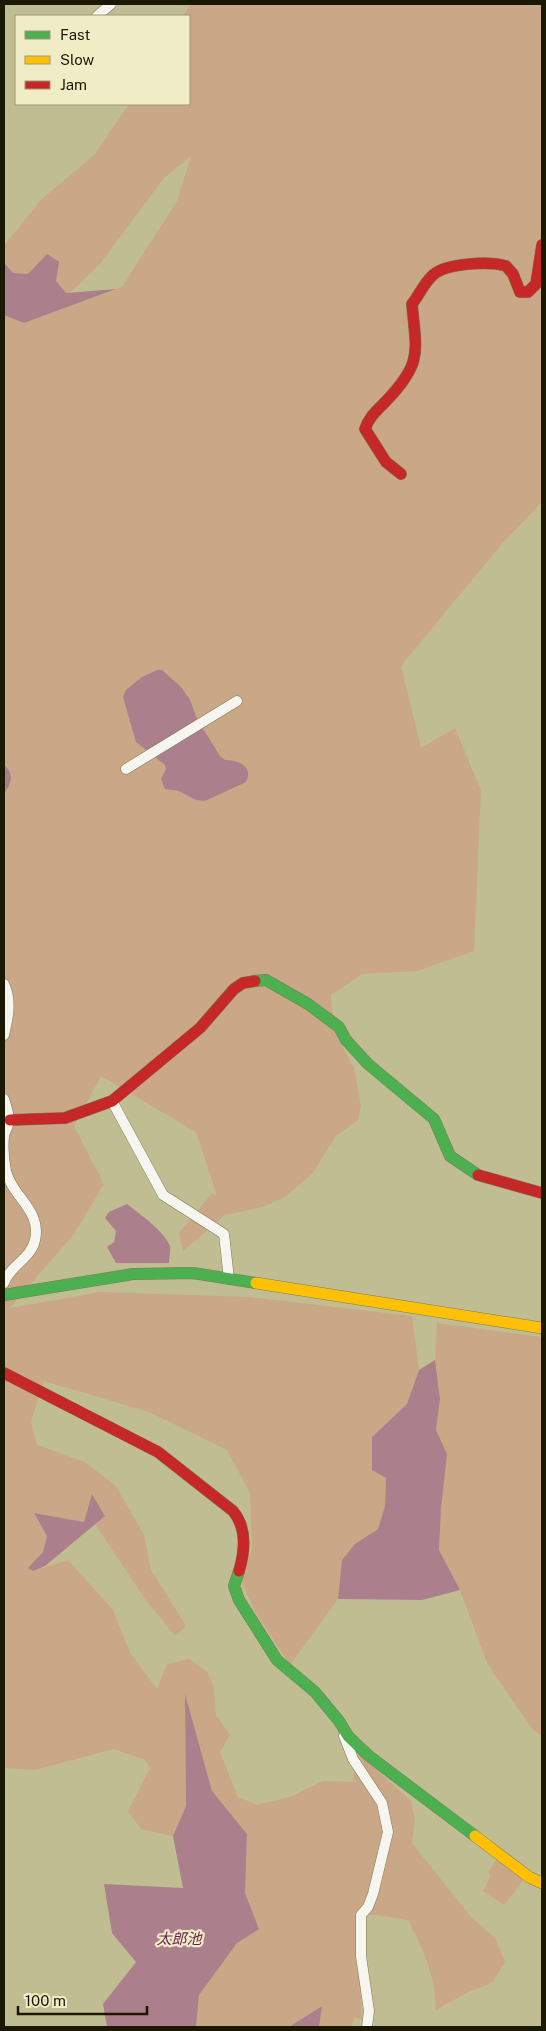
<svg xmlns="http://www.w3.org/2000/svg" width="546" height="2031" font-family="'Public Sans','Noto Sans JP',sans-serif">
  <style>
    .green { fill: #caa786; fill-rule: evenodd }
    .water { fill: #ab7f8c }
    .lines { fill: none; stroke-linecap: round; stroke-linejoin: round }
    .street-casing { stroke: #7e7a54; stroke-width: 11 }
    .fast-casing { stroke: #7e7a54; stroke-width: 12 }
    .slow-casing { stroke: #7e7a54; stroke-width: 12 }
    .jam-casing { stroke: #7e7a54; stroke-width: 12 }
    .street { stroke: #f6f5ef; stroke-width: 10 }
    .fast { stroke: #4caf50; stroke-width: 11 }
    .slow { stroke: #ffc107; stroke-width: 11 }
    .jam { stroke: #c62828; stroke-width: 11 }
    .labels { text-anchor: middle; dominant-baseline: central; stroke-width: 4.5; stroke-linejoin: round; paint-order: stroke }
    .water-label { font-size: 15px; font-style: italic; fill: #691d50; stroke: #f0edc6 }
  </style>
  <rect width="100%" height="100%" fill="#c1bd92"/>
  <g class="green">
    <path d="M191,4H542V502L500,546L401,666L421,748L455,728L481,790L474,951L417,971L362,974L331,995L334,1030L354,1068L361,1106L358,1120L336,1136L312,1174L286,1196L263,1207L225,1215L183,1251L179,1233L212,1193L217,1196L196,1132L101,1076L74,1126L104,1184L74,1234L10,1308L100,1292L249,1297L412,1316L419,1370L407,1404L372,1437L386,1478L385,1506L378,1529L355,1544L342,1560L338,1599L290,1665L255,1612L241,1580L252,1549L250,1493L227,1450L149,1412L44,1381L31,1421L37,1445L85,1462L116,1486L144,1535L151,1570L186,1626L175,1636L145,1599L95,1524L105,1515L92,1494L84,1522L34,1513L47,1536L43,1552L33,1571L68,1560L113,1610L130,1653L157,1689L167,1664L190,1659L208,1673L214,1688L216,1715L230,1735L220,1752L238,1797L257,1805L290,1797L323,1781L353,1782L357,1752L411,1801L415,1820L412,1843L471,1917L495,1938L505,1962L493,1982L466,1993L436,2010C435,1974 424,1952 408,1920L376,1915H356L362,2020L355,2017L351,2027H319L321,2006L289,2027H196L199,1995L237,1943L259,1929L245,1893L247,1834L212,1791L185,1697L186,1806L173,1836L141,1829L128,1811L150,1768L145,1760L114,1749L35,1770L4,1768V245L43,198L95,154L129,104H189V16H182ZM191,156L177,201L122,287L22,324L28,312L72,291L100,264L164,178Z"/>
    <polygon points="437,1323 542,1337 542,1736 533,1730 488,1665 460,1590 439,1550 441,1508 436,1430 440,1399 435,1360"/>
    <polygon points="498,1857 525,1878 504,1905 483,1891 490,1877 489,1871"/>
  </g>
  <g class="water">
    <polygon points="47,254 59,262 56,281 66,293 116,289 24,323 4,315 4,263 13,273 28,274"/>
    <path d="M157,670H162L181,687L190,700L197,719L220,756L225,760C238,760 254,766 246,782L205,801L196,800L179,791L165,789L161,779L166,769L165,765L136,742L123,697L126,690L142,677Z"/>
    <path d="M4,765C14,773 12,784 4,793Z"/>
    <path d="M127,1204C142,1216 162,1229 170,1246C171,1250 169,1259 169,1263H116L107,1247L114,1242L116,1231L105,1218L109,1212Z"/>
    <polygon points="435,1360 440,1399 436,1430 447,1454 441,1508 439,1550 460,1590 422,1600 338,1599 342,1560 355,1544 378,1529 385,1506 386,1478 372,1470 372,1437 407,1404 419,1370"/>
    <polygon points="92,1494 105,1516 45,1566 33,1571 28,1568 43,1552 47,1536 34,1513 84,1522"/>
    <polygon points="185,1694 212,1791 247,1834 245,1893 259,1929 237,1943 199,1995 196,2027 107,2027 103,2004 136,1962 112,1933 104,1884 183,1888 173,1836 186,1806"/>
    <polygon points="322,2006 319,2027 289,2027"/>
  </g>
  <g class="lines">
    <defs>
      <g id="street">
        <polyline points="97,16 111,4"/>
        <polyline points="126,769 237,701"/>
        <path d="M4,984C12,1000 8,1018 4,1035"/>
        <path d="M4,1099C6,1105 8,1112 9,1118C10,1124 5,1130 4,1136C3,1146 4,1161 6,1171C12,1197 42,1210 35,1240C31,1259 10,1265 4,1283"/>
        <polyline points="112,1101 163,1195 224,1234 229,1279"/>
        <polyline points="344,1736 353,1759 382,1803 388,1832 373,1894 368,1907 361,1915 361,1956 369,2011 367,2027"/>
      </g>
      <g id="fast">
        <polyline points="255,981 266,980 308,1004 339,1027 346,1040 368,1064 434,1119 450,1156 478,1175"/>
        <polyline points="4,1295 133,1274 193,1273 256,1283"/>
        <polyline points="239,1571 234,1586 239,1600 277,1660 315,1692 339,1721 348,1736 369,1756 475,1836"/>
      </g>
      <g id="slow">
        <polyline points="256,1283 542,1328"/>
        <polyline points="475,1836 529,1877 542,1883"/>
      </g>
      <g id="jam">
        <path d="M401,474L386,462L365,429C369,416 379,409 388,399C423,362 416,351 412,304C419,295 424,283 433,275C446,263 489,261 506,266L513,274L520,292H528L536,284L542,245"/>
        <polyline points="10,1120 65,1118 112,1101 200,1028 234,989 243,983 255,981"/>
        <polyline points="478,1175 542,1193"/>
        <path d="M4,1373L158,1452L233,1511C247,1528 245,1551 239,1571"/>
      </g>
    </defs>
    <use href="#street" class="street-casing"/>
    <use href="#fast" class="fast-casing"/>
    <use href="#slow" class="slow-casing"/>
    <use href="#jam" class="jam-casing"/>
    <use href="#street" class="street"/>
    <use href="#fast" class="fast"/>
    <use href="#slow" class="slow"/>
    <use href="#jam" class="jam"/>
  </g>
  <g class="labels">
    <g class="water-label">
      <text x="179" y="1938">太郎池</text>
    </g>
  </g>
  <rect width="546" height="2031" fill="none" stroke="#1b1801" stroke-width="10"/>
  <rect x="15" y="15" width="175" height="90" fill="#f0edc6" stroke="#9b9877"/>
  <rect x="25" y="31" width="25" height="8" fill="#4caf50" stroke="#9b9877"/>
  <text x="60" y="40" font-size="15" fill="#1b1801">Fast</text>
  <rect x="25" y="56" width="25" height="8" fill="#ffc107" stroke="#9b9877"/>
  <text x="60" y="65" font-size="15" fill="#1b1801">Slow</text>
  <rect x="25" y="81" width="25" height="8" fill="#c62828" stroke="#9b9877"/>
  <text x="60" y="90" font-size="15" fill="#1b1801">Jam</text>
  <path d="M18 2006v8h129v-8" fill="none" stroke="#1b1801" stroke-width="2.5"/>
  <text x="25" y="2006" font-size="15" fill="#1b1801" stroke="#f0edc6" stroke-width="4" paint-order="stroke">100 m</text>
</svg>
